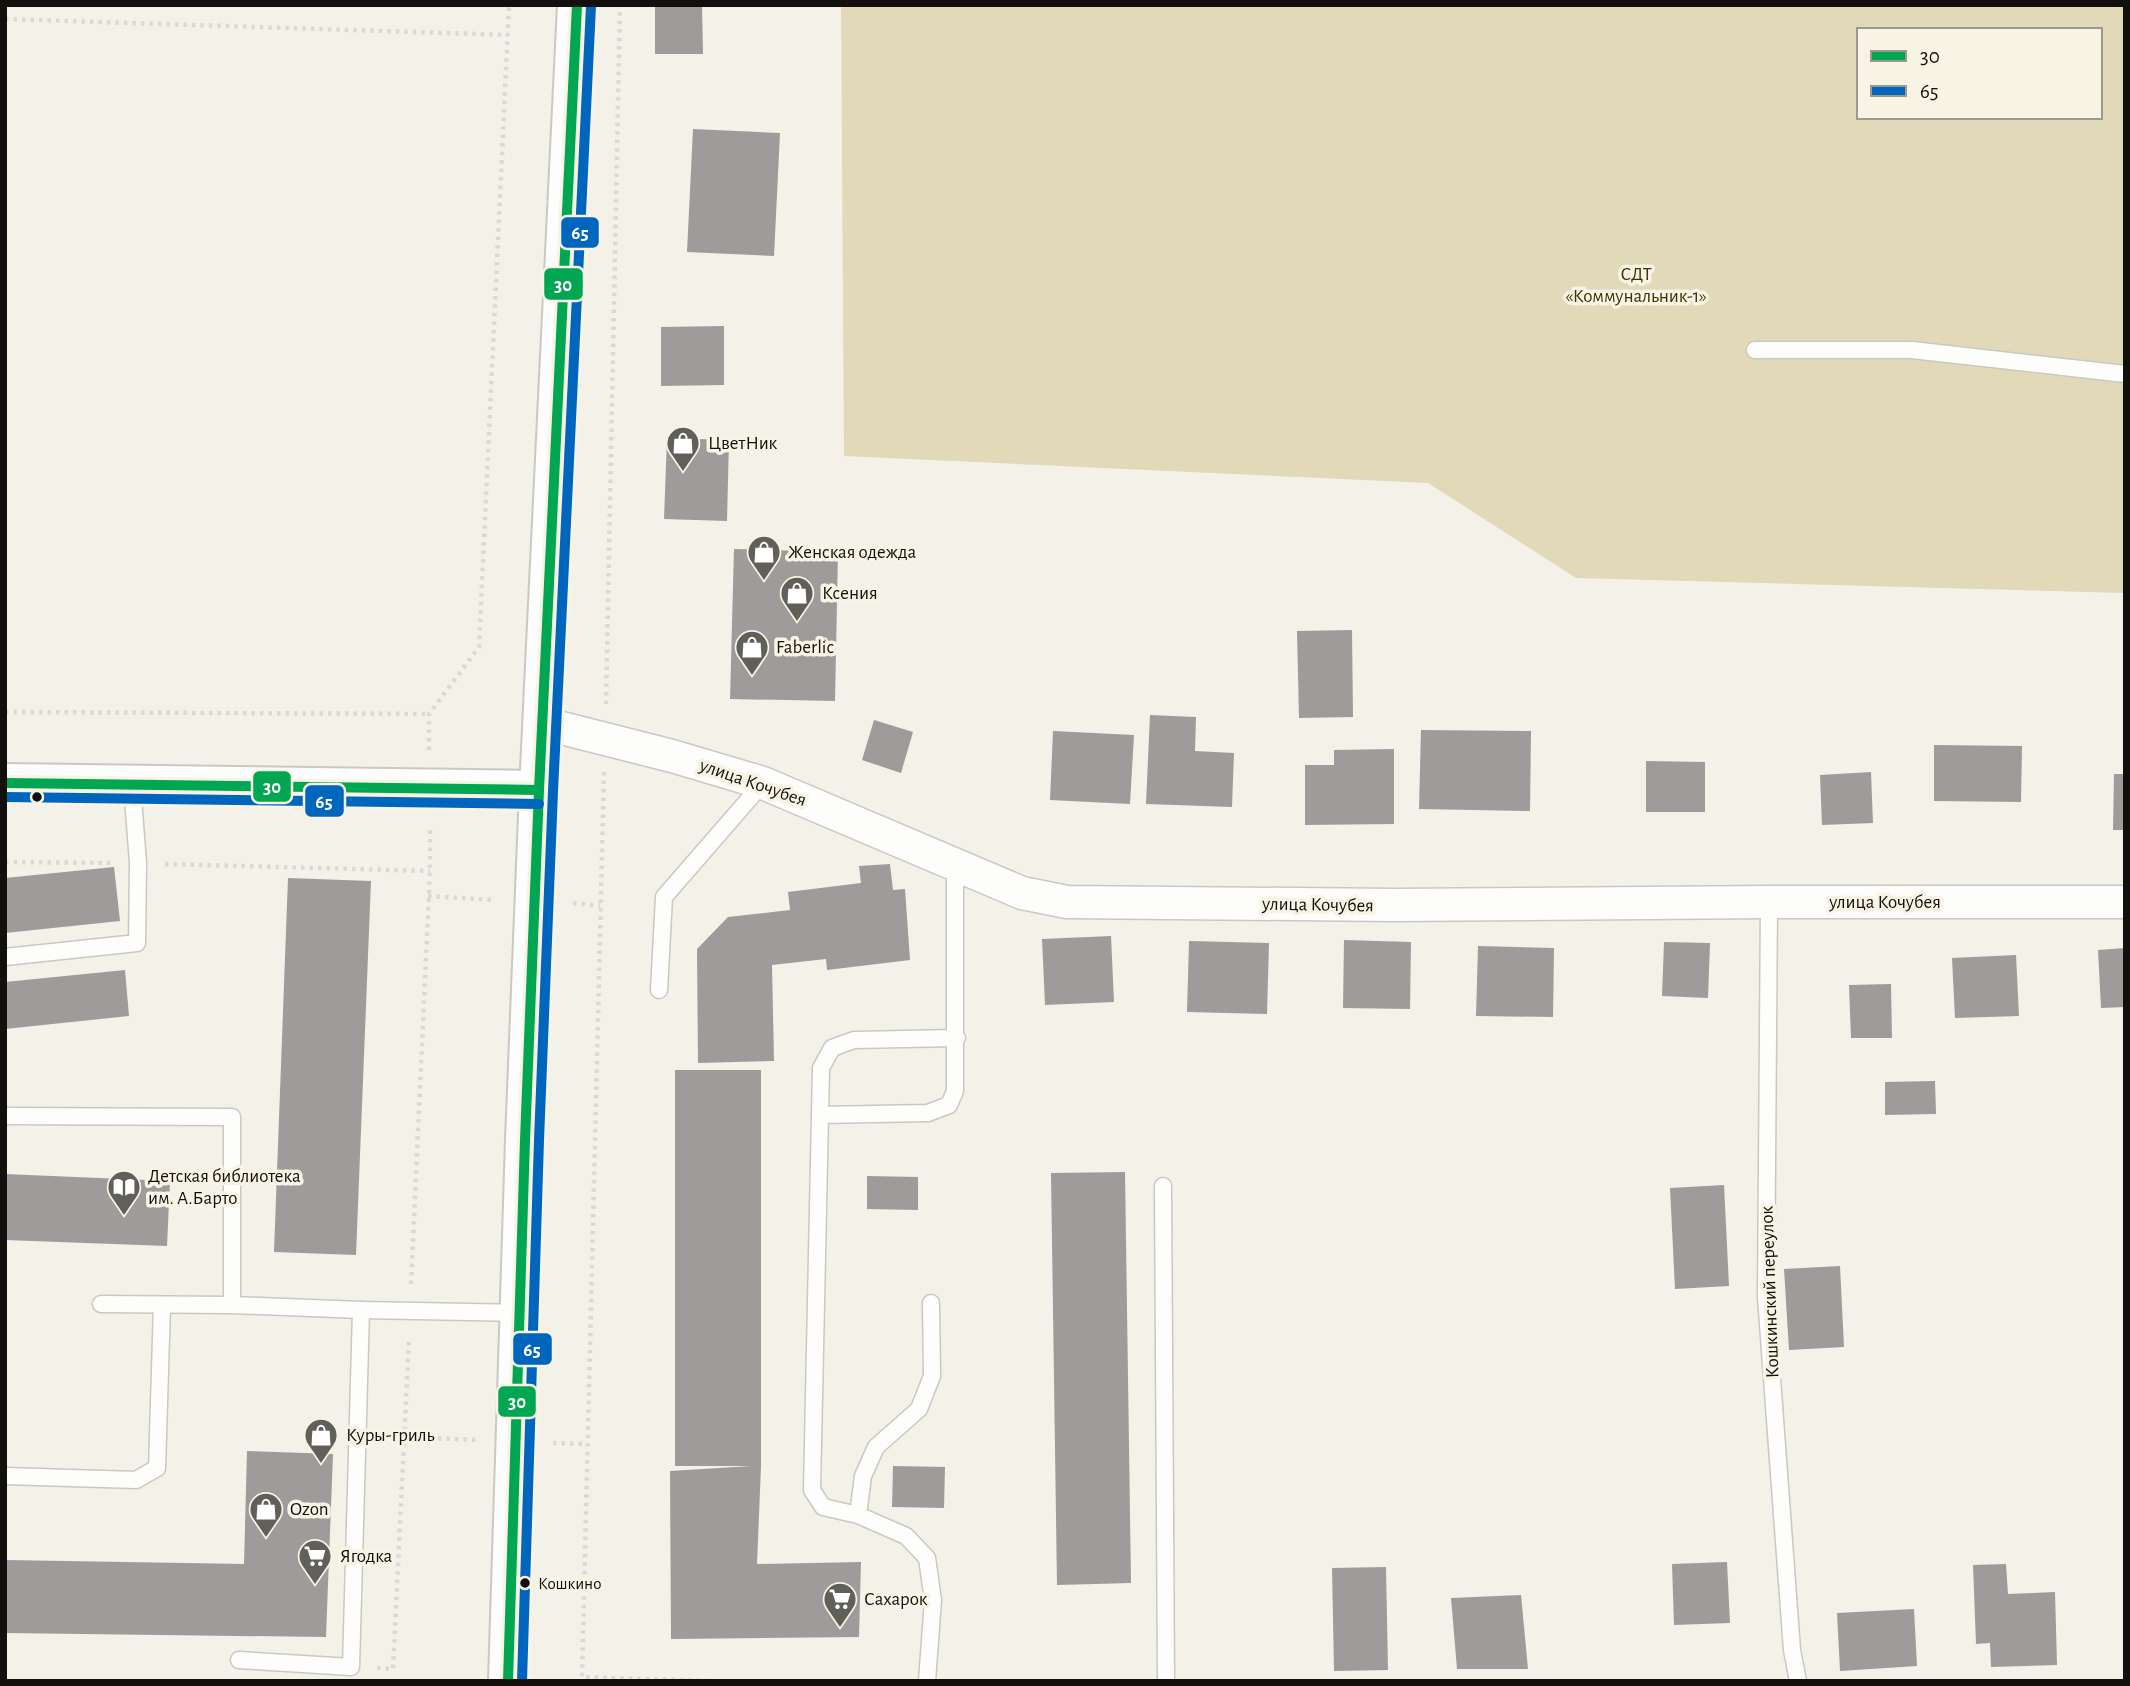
<svg xmlns="http://www.w3.org/2000/svg" width="2130" height="1686" font-family="'Alegreya Sans',sans-serif">
  <style>
    .green { fill: #e2d9b8; fill-rule: evenodd }
    .building { fill: #9e9b9a }
    .lines { fill: none; stroke-linecap: round; stroke-linejoin: round }
    .service-casing { stroke: #cac8c2; stroke-width: 19 }
    .minor-casing { stroke: #cac8c2; stroke-width: 35 }
    .tertiary-casing { stroke: #cac8c2; stroke-width: 42 }
    .primary-casing { stroke: #cac8c2; stroke-width: 42 }
    .path { stroke: #dad9d6; stroke-width: 4.5; stroke-dasharray: 3.5 5; stroke-linecap: butt }
    .service { stroke: #fdfdfc; stroke-width: 16 }
    .minor { stroke: #fdfdfc; stroke-width: 32 }
    .tertiary { stroke: #fdfdfc; stroke-width: 38 }
    .primary { stroke: #fdfdfc; stroke-width: 38 }
    .bus-1-casing { stroke: #f8f4e5; stroke-width: 16 }
    .bus-2-casing { stroke: #f8f4e5; stroke-width: 16 }
    .bus-1 { stroke: #00a651; stroke-width: 10 }
    .bus-2 { stroke: #0065bd; stroke-width: 10 }
    .bus-dot { fill: #12100c; stroke: #f8f4e5; stroke-width: 2.5 }
    .labels { text-anchor: middle; dominant-baseline: central; stroke-width: 7; stroke-linejoin: round; paint-order: stroke }
    .bus-label { font-size: 17px; fill: #12100c; stroke: #f8f4e5; text-anchor: start }
    .park-label { font-size: 19px; fill: #3d3100; stroke: #f8f4e5 }
    .poi-label { font-size: 19px; fill: #12100c; stroke: #f8f4e5; text-anchor: start }
    .street-label { font-size: 19px; fill: #12100c; stroke: #f8f4e5 }
    .line-badge { stroke: #f8f4e5; stroke-width: 2.5 }
    .badge-label { font-size: 19px; text-anchor: middle; font-weight: bold; fill: #fff }
  </style>
  <rect width="100%" height="100%" fill="#f4f1e9"/>
  <path class="green" d="M841,5H2125V593L1576,578L1428,483L844,456ZM1859,30H2100V117H1859Z"/>
  <g class="building">
    <polygon points="655,5 702,5 703,54 655,54"/>
    <polygon points="693,129 780,133 774,256 687,252"/>
    <polygon points="724,326 724,385 661,386 661,327"/>
    <polygon points="667,438 729,440 727,521 664,519"/>
    <polygon points="734,549 838,552 835,701 730,699"/>
    <polygon points="1352,630 1353,717 1299,718 1297,631"/>
    <polygon points="1150,715 1196,717 1195,751 1234,753 1232,807 1146,804"/>
    <polygon points="874,720 913,732 901,773 862,760"/>
    <polygon points="1421,730 1531,731 1530,811 1419,809"/>
    <polygon points="1053,731 1134,735 1130,804 1050,800"/>
    <polygon points="1934,745 2022,746 2021,802 1934,801"/>
    <polygon points="1394,749 1394,824 1305,825 1305,765 1334,765 1334,750"/>
    <polygon points="1646,761 1705,762 1705,812 1646,812"/>
    <polygon points="1871,772 1873,823 1822,825 1820,775"/>
    <polygon points="2114,774 2125,774 2125,830 2113,830"/>
    <polygon points="890,864 893,890 905,889 910,960 827,970 826,959 772,965 774,1061 698,1063 697,949 728,917 790,910 788,892 861,883 859,866"/>
    <polygon points="114,867 120,921 5,933 5,878"/>
    <polygon points="288,878 371,881 356,1255 274,1252"/>
    <polygon points="1111,936 1114,1002 1045,1005 1042,939"/>
    <polygon points="1344,940 1411,942 1410,1009 1343,1008"/>
    <polygon points="1189,941 1269,943 1267,1014 1187,1012"/>
    <polygon points="1664,942 1710,943 1708,998 1662,996"/>
    <polygon points="1478,946 1554,948 1553,1017 1476,1016"/>
    <polygon points="2125,948 2125,1007 2101,1008 2098,950"/>
    <polygon points="2016,955 2019,1016 1955,1018 1952,958"/>
    <polygon points="125,970 129,1016 5,1029 5,982"/>
    <polygon points="1891,984 1892,1038 1851,1038 1849,985"/>
    <polygon points="675,1070 761,1070 761,1466 757,1564 861,1562 859,1637 671,1639 670,1471 751,1466 675,1466"/>
    <polygon points="1935,1081 1936,1114 1885,1115 1885,1082"/>
    <polygon points="1125,1172 1131,1583 1057,1585 1051,1173"/>
    <polygon points="5,1174 170,1181 167,1246 5,1240"/>
    <polygon points="867,1176 918,1177 918,1210 867,1209"/>
    <polygon points="1724,1185 1729,1286 1675,1289 1670,1188"/>
    <polygon points="1840,1266 1844,1347 1789,1350 1784,1269"/>
    <polygon points="247,1451 333,1454 326,1637 5,1633 5,1560 244,1564"/>
    <polygon points="893,1466 945,1467 944,1508 892,1507"/>
    <polygon points="1727,1562 1730,1623 1674,1625 1672,1564"/>
    <polygon points="2006,1564 2008,1594 2055,1592 2057,1665 1991,1667 1990,1643 1976,1644 1973,1565"/>
    <polygon points="1386,1567 1388,1670 1334,1671 1332,1568"/>
    <polygon points="1521,1595 1528,1669 1457,1669 1451,1598"/>
    <polygon points="1914,1609 1917,1666 1840,1671 1837,1613"/>
  </g>
  <g class="lines">
    <defs>
      <g id="service">
        <polyline points="1755,350 1912,350 2125,374"/>
        <polyline points="1769,902 1766,1297 1792,1650 1798,1681"/>
        <polyline points="5,957 137,943 138,863 132,785"/>
        <polyline points="659,990 664,897 763,783"/>
        <polyline points="820,1115 821,1068 832,1048 854,1040 957,1038"/>
        <polyline points="5,1116 232,1117 232,1305"/>
        <polyline points="1163,1186 1166,1681"/>
        <polyline points="101,1304 232,1305 361,1310 519,1313"/>
        <polyline points="5,1476 136,1480 157,1468 162,1305"/>
        <polyline points="858,1515 863,1476 876,1447 919,1409 932,1376 931,1303"/>
        <polyline points="239,1660 351,1667 361,1310"/>
        <polyline points="927,1681 933,1600 927,1558 906,1536 858,1515 823,1507 812,1490 820,1115 928,1113 949,1105 955,1091 955,864"/>
      </g>
      <polyline id="minor" points="542,723 672,756 763,783 1022,893 1067,902 1394,905 1769,902 2125,902"/>
      <polyline id="tertiary" points="5,783 539,790"/>
      <polyline id="primary" points="508,1681 525,1140 539,790 577,5"/>
    </defs>
    <use href="#service" class="service-casing"/>
    <use href="#minor" class="minor-casing"/>
    <use href="#tertiary" class="tertiary-casing"/>
    <use href="#primary" class="primary-casing"/>
    <g class="path">
      <polyline points="5,19 508,35"/>
      <polyline points="606,704 620,5"/>
      <polyline points="5,712 429,714"/>
      <polyline points="429,750 429,714 479,647 509,5"/>
      <polyline points="604,772 582,1677 714,1681"/>
      <polyline points="5,862 110,863"/>
      <polyline points="165,864 430,871"/>
      <polyline points="428,896 496,900"/>
      <polyline points="573,903 600,906"/>
      <polyline points="411,1284 430,871 430,827"/>
      <polyline points="404,1437 480,1440"/>
      <polyline points="553,1443 587,1444"/>
      <polyline points="377,1668 393,1669 409,1338"/>
    </g>
    <use href="#service" class="service"/>
    <use href="#minor" class="minor"/>
    <use href="#tertiary" class="tertiary"/>
    <use href="#primary" class="primary"/>
    <defs>
      <g id="bus-1">
        <polyline points="5,783 539,790"/>
        <polyline points="508,1681 525,1140 539,790 577,5"/>
      </g>
      <g id="bus-2">
        <polyline points="5,797 539,804"/>
        <polyline points="522,1681 539,1140 553,791 591,6"/>
      </g>
    </defs>
    <use href="#bus-1" class="bus-1-casing"/>
    <use href="#bus-2" class="bus-2-casing"/>
    <use href="#bus-1" class="bus-1"/>
    <use href="#bus-2" class="bus-2"/>
  </g>
  <defs>
    <symbol id="shop-pin" viewBox="-11 -11 22 30"><path d="M0 17L-7.5 6A9.5 9.5 0 1 1 7.5 6Z" fill="#615f59" stroke="#f8f4e5"/><path d="M-5-2.5h2.3a2.7 3.5 0 0 1 5.4 0H5L5.5 6h-11ZM-1.5-2.5h3a1.5 2.3 0 0 0-3 0Z" fill="#fff"/></symbol>
    <symbol id="library-pin" viewBox="-11 -11 22 30"><path d="M0 17L-7.5 6A9.5 9.5 0 1 1 7.5 6Z" fill="#615f59" stroke="#f8f4e5"/><path d="M-6-4Q-3-5.5-.7-3.5V5Q-3 3-6 4ZM6-4Q3-5.5 .7-3.5V5Q3 3 6 4Z" fill="#fff"/></symbol>
    <symbol id="supermarket-pin" viewBox="-11 -11 22 30"><path d="M0 17L-7.5 6A9.5 9.5 0 1 1 7.5 6Z" fill="#615f59" stroke="#f8f4e5"/><path d="M-6-5.5h2.5l.6 2H6L4.5 2H-2.5L-4.4-4H-6ZM-1.5 3.2a1.3 1.3 0 1 0 .1 0ZM3 3.2a1.3 1.3 0 1 0 .1 0Z" fill="#fff"/></symbol>
  </defs>
  <g fill-rule="evenodd">
    <use href="#shop-pin" x="664" y="424" width="38" height="52"/>
    <use href="#shop-pin" x="745" y="533" width="38" height="52"/>
    <use href="#shop-pin" x="778" y="574" width="38" height="52"/>
    <use href="#shop-pin" x="733" y="628" width="38" height="52"/>
    <use href="#library-pin" x="105" y="1168" width="38" height="52"/>
    <use href="#shop-pin" x="302" y="1416" width="38" height="52"/>
    <use href="#shop-pin" x="247" y="1490" width="38" height="52"/>
    <use href="#supermarket-pin" x="296" y="1537" width="38" height="52"/>
    <use href="#supermarket-pin" x="821" y="1580" width="38" height="52"/>
  </g>
  <g class="bus-dot">
    <circle cx="37" cy="797" r="6"/>
    <circle cx="525" cy="1583" r="6"/>
  </g>
  <g class="labels">
    <g class="bus-label">
      <text x="538" y="1583">Кошкино</text>
    </g>
    <g class="park-label">
      <text x="1636" y="274">СДТ<tspan x="1636" dy="22">«Коммунальник-1»</tspan></text>
    </g>
    <g class="poi-label">
      <text x="708" y="443">ЦветНик</text>
      <text x="788" y="552">Женская одежда</text>
      <text x="822" y="593">Ксения</text>
      <text x="776" y="647">Faberlic</text>
      <text x="148" y="1176">Детская библиотека<tspan x="148" dy="22">им. А.Барто</tspan></text>
      <text x="346" y="1435">Куры-гриль</text>
      <text x="290" y="1509">Ozon</text>
      <text x="340" y="1556">Ягодка</text>
      <text x="864" y="1599">Сахарок</text>
    </g>
    <g class="street-label">
      <text transform="translate(753 783) rotate(19)">улица Кочубея</text>
      <text x="1885" y="902">улица Кочубея</text>
      <text transform="translate(1318 905) rotate(1)">улица Кочубея</text>
      <text transform="translate(1770 1292) rotate(-92)">Кошкинский переулок</text>
    </g>
  </g>
  <g class="line-badge">
    <rect x="560" y="216" width="40" height="33" rx="7" fill="#0065bd"/>
    <rect x="543" y="267" width="41" height="34" rx="7" fill="#00a651"/>
    <rect x="252" y="770" width="40" height="33" rx="7" fill="#00a651"/>
    <rect x="304" y="784" width="41" height="34" rx="7" fill="#0065bd"/>
    <rect x="512" y="1332" width="41" height="34" rx="7" fill="#0065bd"/>
    <rect x="497" y="1385" width="40" height="33" rx="7" fill="#00a651"/>
  </g>
  <g class="badge-label">
    <text x="580" y="239">65</text>
    <text x="563" y="291">30</text>
    <text x="272" y="793">30</text>
    <text x="324" y="808">65</text>
    <text x="532" y="1356">65</text>
    <text x="517" y="1408">30</text>
  </g>
  <rect width="2130" height="1686" fill="none" stroke="#12100c" stroke-width="14"/>
  <rect x="1857" y="28" width="245" height="91" fill="#f8f4e5" stroke="#9c998e" stroke-width="2"/>
  <rect x="1871" y="51" width="35" height="10" fill="#00a651" stroke="#9c998e" stroke-width="2"/>
  <text x="1920" y="63" font-size="21" fill="#12100c">30</text>
  <rect x="1871" y="86" width="35" height="10" fill="#0065bd" stroke="#9c998e" stroke-width="2"/>
  <text x="1920" y="98" font-size="21" fill="#12100c">65</text>
</svg>
